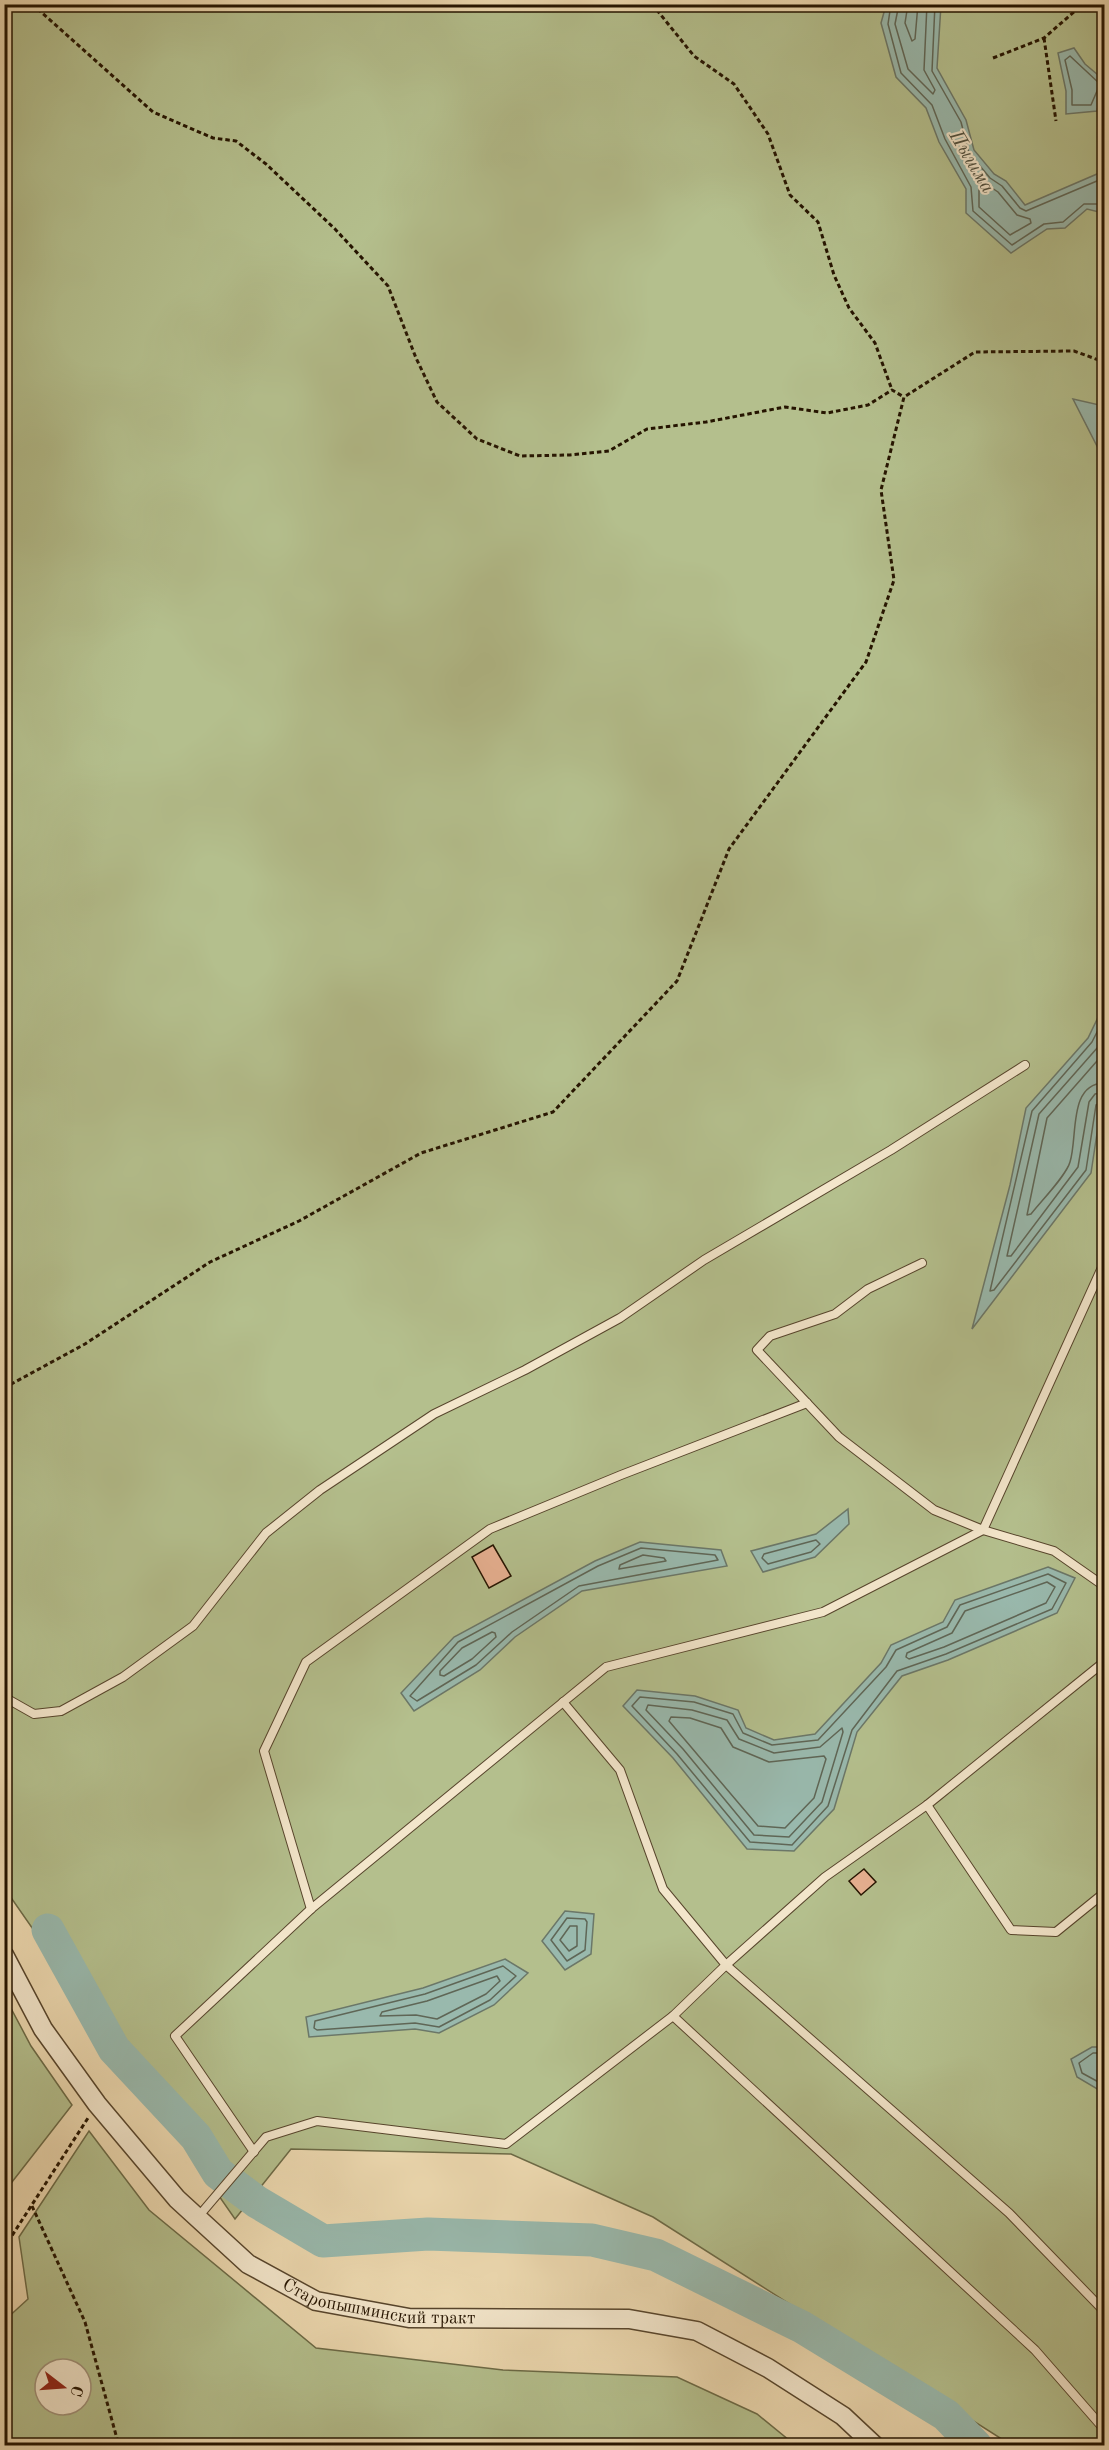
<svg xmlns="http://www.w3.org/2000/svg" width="1109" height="2450" font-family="'Old Standard TT',serif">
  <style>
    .green { fill: #b4bf8d; stroke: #6c6a46; stroke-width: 1.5; fill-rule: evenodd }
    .water { fill: #99b9ad; stroke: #6b7768; stroke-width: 1.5 }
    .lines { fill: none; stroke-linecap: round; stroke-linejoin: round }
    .shore { stroke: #5f6656; stroke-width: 1.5 }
    .river { stroke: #99b9ad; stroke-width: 33 }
    .building { fill: #e8b192; stroke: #251400; stroke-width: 1.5 }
    .service-casing { stroke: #57452c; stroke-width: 10 }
    .tertiary-casing { stroke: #57452c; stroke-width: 21 }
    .path { stroke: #251400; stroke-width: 3; stroke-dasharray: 4.5 3; stroke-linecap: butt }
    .service { stroke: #f3e6cb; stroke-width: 8 }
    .tertiary { stroke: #f3e6cb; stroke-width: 18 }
    .labels { text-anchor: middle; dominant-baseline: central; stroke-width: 4.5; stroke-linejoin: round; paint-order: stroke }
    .street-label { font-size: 18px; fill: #251400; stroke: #f3e6cb }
    .water-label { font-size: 20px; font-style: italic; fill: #4e4e3d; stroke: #f3e6cb }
  </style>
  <rect width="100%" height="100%" fill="#ecd8af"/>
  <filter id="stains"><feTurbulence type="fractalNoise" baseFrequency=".00333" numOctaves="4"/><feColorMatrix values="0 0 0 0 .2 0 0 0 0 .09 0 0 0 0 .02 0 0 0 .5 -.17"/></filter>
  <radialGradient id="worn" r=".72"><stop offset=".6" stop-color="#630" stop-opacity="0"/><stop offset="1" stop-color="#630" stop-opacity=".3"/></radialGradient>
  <g class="green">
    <polygon points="4,5 1104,5 1104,2445 1011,2445 653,2217 511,2154 291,2149 235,2219 5,1889"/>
    <polygon points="5,1997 31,2046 72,2105 5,2191"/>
    <path d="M89,2131L149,2210L316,2348L503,2370L677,2377L757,2414L795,2445H5V2320L28,2299L19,2237ZM45,2369H81V2405H45Z"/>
  </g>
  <g class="water">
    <polygon points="886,5 941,5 937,68 966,120 974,150 994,174 1006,181 1025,205 1104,171 1104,209 1099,212 1087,209 1065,228 1047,229 1011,253 966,213 966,189 939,142 926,108 896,77 881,23"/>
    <polygon points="1074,48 1085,64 1104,80 1097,111 1066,114 1066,91 1058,53"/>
    <polygon points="1073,399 1104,406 1104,456 1101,454"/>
    <polygon points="1104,1005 1104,1087 1091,1173 972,1329 1010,1185 1026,1108 1088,1038"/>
    <polygon points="848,1509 849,1524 815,1557 763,1572 751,1551 816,1534"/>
    <polygon points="640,1542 721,1550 727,1566 582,1591 515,1637 480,1670 414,1711 401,1693 454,1637 595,1561"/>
    <polygon points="1048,1567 1075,1578 1057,1613 948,1660 902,1676 857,1732 834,1809 794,1851 747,1849 673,1758 623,1706 637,1690 695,1696 738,1710 746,1728 774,1740 815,1734 881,1663 891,1645 943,1622 955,1600"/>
    <polygon points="565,1911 594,1914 591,1954 565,1970 542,1941"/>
    <polygon points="505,1959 528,1973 494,2005 439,2033 415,2029 309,2037 306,2017 423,1988"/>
    <polygon points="1092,2047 1104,2047 1104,2093 1077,2077 1071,2059"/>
  </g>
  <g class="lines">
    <g class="shore">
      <polyline points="891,4 888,24 901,73 932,105 945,139 971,187 973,211 1012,245 1044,224 1063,222 1084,204 1104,204"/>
      <polyline points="899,4 895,24 908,69 933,94 935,90 924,70 927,4"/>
      <polyline points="908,4 905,23 912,41 915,39 918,4"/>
      <polyline points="935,4 932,71 961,122 969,153 990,178 1002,186 1020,208 1026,211 1104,178"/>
      <polygon points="1070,56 1100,84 1091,105 1072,105 1072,90 1065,60"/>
      <polygon points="983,182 998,192 1017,215 1030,219 1031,223 1010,235 979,207 979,185"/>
      <polyline points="1104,1018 1092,1042 1032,1111 990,1291 994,1290 1086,1170 1096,1105 1104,1100"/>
      <polyline points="1104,1034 1098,1047 1039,1114 1007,1256 1011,1256 1078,1167 1089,1102 1095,1094 1104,1092"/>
      <path d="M1104,1053L1047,1118L1027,1215L1031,1214C1041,1201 1066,1176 1070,1162C1078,1137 1068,1084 1104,1083"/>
      <polygon points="816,1540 820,1544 811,1552 768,1564 762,1558 764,1554"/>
      <polygon points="641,1548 715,1555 718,1560 579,1586 512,1632 476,1665 417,1701 410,1696 458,1642 598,1566"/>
      <polygon points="643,1555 664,1558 666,1561 619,1569 620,1565"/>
      <polygon points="1048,1574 1066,1583 1052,1609 946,1654 897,1671 852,1730 828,1806 792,1845 750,1842 677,1754 632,1706 640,1697 694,1702 733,1714 743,1733 772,1745 818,1740 886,1667 896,1650 947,1627 960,1605"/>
      <polygon points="1047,1582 1055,1587 1046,1603 944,1647 909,1659 906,1657 907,1653 952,1633 965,1611"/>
      <polygon points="492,1632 495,1633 496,1637 472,1659 444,1676 440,1675 440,1671 462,1648"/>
      <polygon points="648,1705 692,1710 727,1720 739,1739 774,1753 820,1747 842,1728 843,1732 822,1802 789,1837 754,1835 683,1749 646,1710"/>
      <polygon points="671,1717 690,1718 721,1728 733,1747 769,1762 824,1756 826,1759 814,1798 785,1828 758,1826 669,1721"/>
      <polygon points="567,1918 585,1919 587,1922 585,1950 567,1961 551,1940"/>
      <polygon points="570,1926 577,1926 577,1946 569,1951 560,1940"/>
      <polygon points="503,1966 516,1976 490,2000 439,2027 415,2023 317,2030 314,2028 315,2021 425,1994"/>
      <polygon points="497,1976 500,1981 486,1994 437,2019 416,2015 380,2016 382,2012 427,2001"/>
      <polyline points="1104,2053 1093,2053 1079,2063 1082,2073 1104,2085"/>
    </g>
    <polyline class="river" points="48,1930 114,2049 196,2137 218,2173 257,2202 323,2241 428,2234 592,2240 656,2255 802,2327 946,2415 976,2446"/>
  </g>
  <g class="building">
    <polygon points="493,1545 511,1576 489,1588 472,1557"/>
    <polygon points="864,1869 876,1882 861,1895 849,1881"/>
  </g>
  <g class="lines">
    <defs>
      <g id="service">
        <polyline points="922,1263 868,1289 835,1314 770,1336 757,1350 839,1437 934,1510 983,1530 1054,1551 1104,1586"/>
        <polyline points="4,1697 34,1714 61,1711 123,1677 193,1626 266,1533 320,1490 434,1414 525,1370 620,1318 704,1260 891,1150 1025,1065"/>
        <polyline points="563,1702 620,1770 663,1889 726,1965 1009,2213 1104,2311"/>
        <polyline points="927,1805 1011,1930 1056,1932 1104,1893"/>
        <polyline points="311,1909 264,1751 306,1662 490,1529 621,1475 807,1403"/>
        <polyline points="673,2016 1035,2350 1104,2429"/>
        <polyline points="254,2152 175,2036 311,1909 606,1667 823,1612 983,1530 1104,1263"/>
        <polyline points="198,2217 266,2137 317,2121 506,2144 673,2016 726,1965 825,1877 927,1805 1104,1662"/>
      </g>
      <g id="tertiary">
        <path id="s1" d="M4,1955L43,2029L97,2104L177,2199L248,2264L316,2301L409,2318L629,2319L697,2331L768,2368L843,2416L875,2446"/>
      </g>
    </defs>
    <use href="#service" class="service-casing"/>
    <use href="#tertiary" class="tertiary-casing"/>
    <g class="path">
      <polyline points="32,4 153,112 213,138 236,141 266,164 335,229 388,286 416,358 437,402 477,439 520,456 570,455 609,451 647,429 706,422 785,407 827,413 868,405 892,390 904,397"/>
      <polyline points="652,4 694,56 734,84 768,134 790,195 818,222 834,275 849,308 875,343 892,390"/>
      <polyline points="1044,38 1056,121"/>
      <polyline points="993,58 1044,38 1083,4"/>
      <polyline points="4,1388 85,1344 210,1262 299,1221 421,1153 553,1112 677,981 729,849 866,662 894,580 881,490 904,397 975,352 1074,351 1104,362"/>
      <polyline points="32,2206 85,2322 119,2446"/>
      <polyline points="4,2248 88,2118"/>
    </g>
    <use href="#service" class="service"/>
    <use href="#tertiary" class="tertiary"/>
  </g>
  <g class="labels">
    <g class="street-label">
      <text stroke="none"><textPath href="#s1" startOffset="536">Старопышминский тракт</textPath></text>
    </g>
    <g class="water-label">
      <text transform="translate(971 162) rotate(59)">Пышма</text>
    </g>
  </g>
  <rect width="1109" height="2450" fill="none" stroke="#ecd8af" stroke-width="24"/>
  <rect x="6" y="6" width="1097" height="2438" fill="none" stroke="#251400" stroke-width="3"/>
  <rect x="12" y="12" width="1085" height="2426" fill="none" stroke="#251400" stroke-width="1.5"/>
  <g transform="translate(63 2387) rotate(107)"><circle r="28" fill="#f3e6cb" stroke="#a1927a" stroke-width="1.5"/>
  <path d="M0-4.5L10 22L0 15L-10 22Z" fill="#8f2418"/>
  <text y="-9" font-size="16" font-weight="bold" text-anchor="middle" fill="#251400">С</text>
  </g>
  <rect width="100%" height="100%" filter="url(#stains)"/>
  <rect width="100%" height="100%" fill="url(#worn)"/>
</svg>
